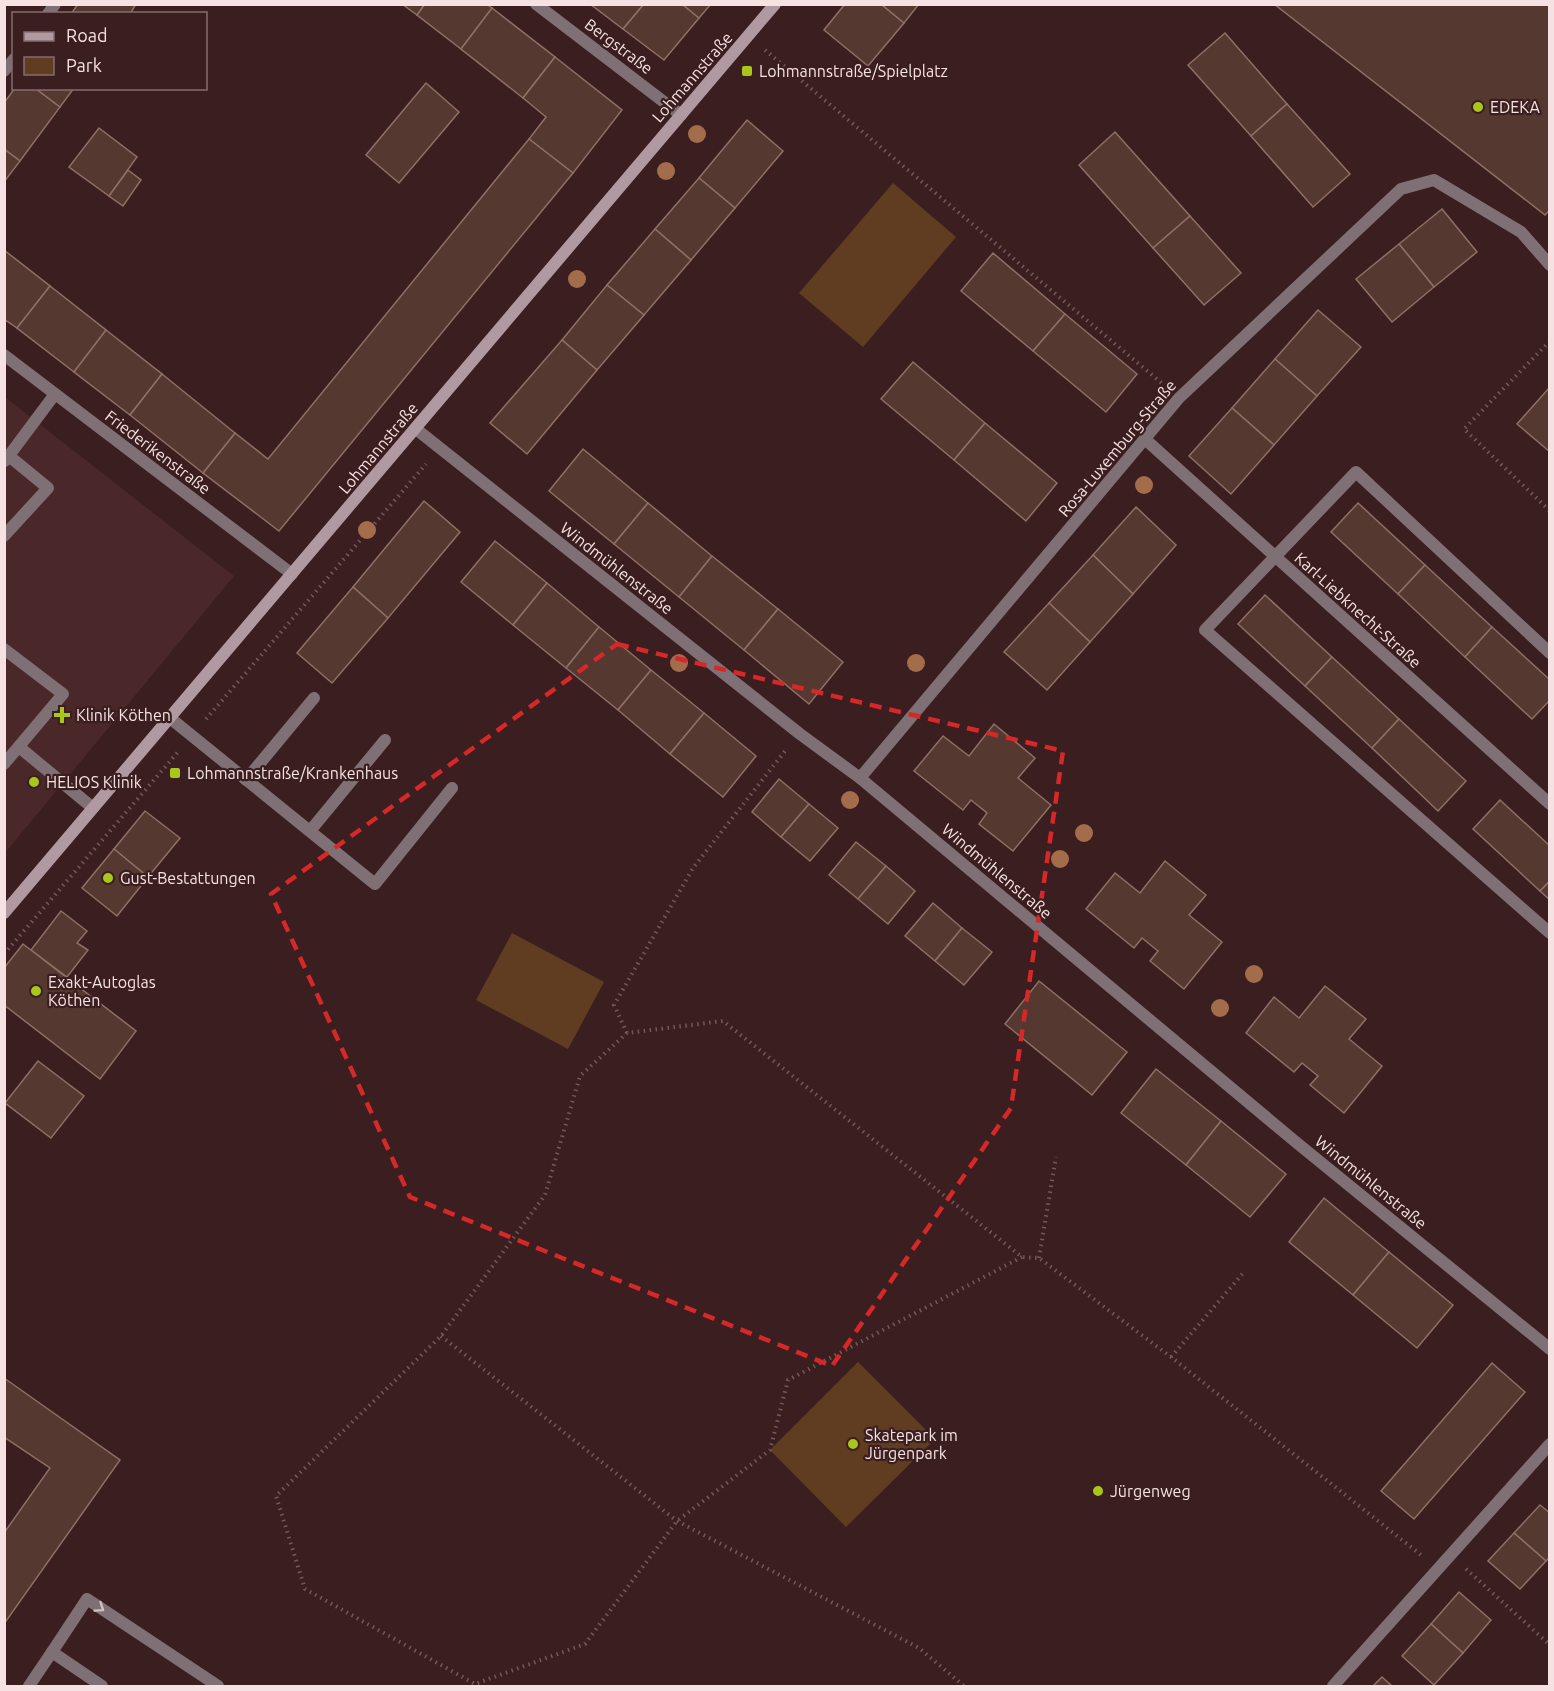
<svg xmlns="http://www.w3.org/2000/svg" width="1554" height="1691" font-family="Ubuntu,sans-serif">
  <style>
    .built { fill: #4a2729 }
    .green { fill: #603d20 }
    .building { fill: #55382f; stroke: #906f65; stroke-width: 1.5 }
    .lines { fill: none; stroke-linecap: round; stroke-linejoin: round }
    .path { stroke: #73595a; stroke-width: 4; stroke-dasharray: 1.5 4.5; stroke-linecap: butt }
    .lane { stroke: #7f7075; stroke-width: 12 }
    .street { stroke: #7f7075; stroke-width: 12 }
    .secondary { stroke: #b199a1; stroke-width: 12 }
    .tree { fill: #a36c4b }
    .oneway { stroke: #d2c0c1 }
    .marked { fill: none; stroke: #d62828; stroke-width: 4.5; stroke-dasharray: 12 8; stroke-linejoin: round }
    .poi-dot { fill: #a9c71a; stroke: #3b1e20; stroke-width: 2 }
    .labels { text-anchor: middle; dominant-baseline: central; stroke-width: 4.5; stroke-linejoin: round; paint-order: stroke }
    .street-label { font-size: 16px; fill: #f6e2e2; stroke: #3b1e20 }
    .poi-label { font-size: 16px; fill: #f6e2e2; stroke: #3b1e20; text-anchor: start }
  </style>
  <rect width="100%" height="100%" fill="#3b1e20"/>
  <polygon class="built" points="5,397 234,576 5,853"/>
  <g class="green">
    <polygon points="893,183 956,237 863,347 799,293"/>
    <polygon points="512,933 604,982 568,1049 476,1000"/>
    <polygon points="858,1362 935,1439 846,1527 770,1450"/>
  </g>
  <g class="building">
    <polygon points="78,4 136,4 130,14 71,14"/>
    <polygon points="402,4 425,4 417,15"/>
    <polygon points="425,4 486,4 492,8 461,49 417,15"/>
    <polygon points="590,4 644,4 623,29"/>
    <polygon points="644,4 682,4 699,18 664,60 623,29"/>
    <polygon points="682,4 711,4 699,18"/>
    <polygon points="845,4 881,4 904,23 868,66 824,30"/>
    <polygon points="881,4 919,4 904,23"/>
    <polygon points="1274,4 1550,4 1550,210 1545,215"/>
    <polygon points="492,8 555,57 523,98 461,49"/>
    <polygon points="1225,33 1287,104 1251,136 1188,65"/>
    <polygon points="555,57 622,110 573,173 529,139 546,117 523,98"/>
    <polygon points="426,83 459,112 399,183 366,155"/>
    <polygon points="15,88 35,88 60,107 20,161 4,149 4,103"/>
    <polygon points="35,88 74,88 60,107"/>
    <polygon points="1287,104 1350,174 1313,207 1251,136"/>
    <polygon points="747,120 783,151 735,208 699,178"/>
    <polygon points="99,128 137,157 109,196 69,167"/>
    <polygon points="1115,132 1190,216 1153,248 1079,165"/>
    <polygon points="529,139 573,173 279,531 203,473 235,433 268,459"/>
    <polygon points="4,149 20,161 4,182"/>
    <polygon points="128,170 141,180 123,206 109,196"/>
    <polygon points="699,178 735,208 691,260 655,229"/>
    <polygon points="1442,209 1477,252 1434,287 1399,244"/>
    <polygon points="1190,216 1241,273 1204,305 1153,248"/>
    <polygon points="655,229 691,260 644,315 607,285"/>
    <polygon points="1399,244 1434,287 1392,322 1356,279"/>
    <polygon points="4,250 50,286 17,328 4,319"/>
    <polygon points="993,253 1065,314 1033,351 961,291"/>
    <polygon points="607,285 644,315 597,370 562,340"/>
    <polygon points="50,286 106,330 74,372 17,328"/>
    <polygon points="1318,310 1361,347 1317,396 1275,359"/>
    <polygon points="1065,314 1137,374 1106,412 1033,351"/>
    <polygon points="106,330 162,374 130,415 74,372"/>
    <polygon points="562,340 597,370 527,454 490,423"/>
    <polygon points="1275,359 1317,396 1274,445 1232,408"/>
    <polygon points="913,362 985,423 954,460 881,399"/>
    <polygon points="162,374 235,433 203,473 130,415"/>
    <polygon points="1550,387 1550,452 1517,424"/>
    <polygon points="1232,408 1274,445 1231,494 1189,456"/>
    <polygon points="985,423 1057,483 1026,521 954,460"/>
    <polygon points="583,449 648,503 614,544 549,491"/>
    <polygon points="424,501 460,532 388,618 353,587"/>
    <polygon points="648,503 712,556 679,597 614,544"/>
    <polygon points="1358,503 1425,565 1398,594 1331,532"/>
    <polygon points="1136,507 1176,545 1133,594 1093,555"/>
    <polygon points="495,541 547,583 513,625 461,582"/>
    <polygon points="1093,555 1133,594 1090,642 1049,603"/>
    <polygon points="712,556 778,609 744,650 679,597"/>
    <polygon points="1425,565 1492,627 1465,657 1398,594"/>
    <polygon points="547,583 599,627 566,668 513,625"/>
    <polygon points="353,587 388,618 332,683 297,653"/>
    <polygon points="1265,595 1332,657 1305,686 1238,624"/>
    <polygon points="1049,603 1090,642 1047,690 1004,652"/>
    <polygon points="778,609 843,662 809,704 744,650"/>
    <polygon points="599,627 651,670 618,710 566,668"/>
    <polygon points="1492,627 1550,680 1550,700 1532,719 1465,657"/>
    <polygon points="1332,657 1399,719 1372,748 1305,686"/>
    <polygon points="651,670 704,713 670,754 618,710"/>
    <polygon points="704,713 756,756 723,797 670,754"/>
    <polygon points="1399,719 1466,781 1438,811 1372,748"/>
    <polygon points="994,724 1035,758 1018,778 1051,805 1013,851 979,824 987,813 971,800 963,810 914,771 943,736 969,756"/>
    <polygon points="779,779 809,804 781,837 752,812"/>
    <polygon points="1500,800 1550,846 1550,881 1540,891 1473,829"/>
    <polygon points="809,804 838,828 810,861 781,837"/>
    <polygon points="145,811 180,838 148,877 114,849"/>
    <polygon points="856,842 886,866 858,899 829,875"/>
    <polygon points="114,849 148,877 117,916 82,888"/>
    <polygon points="1165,861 1206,895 1189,915 1222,942 1184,989 1150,961 1158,951 1142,938 1134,948 1086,909 1115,873 1140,893"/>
    <polygon points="886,866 915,891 888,924 858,899"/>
    <polygon points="1550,881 1550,900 1540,891"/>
    <polygon points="933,903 962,928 935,961 905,936"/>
    <polygon points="61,911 87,931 77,943 88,950 67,977 31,950"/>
    <polygon points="962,928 992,952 964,985 935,961"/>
    <polygon points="23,944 136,1031 100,1079 4,1005 4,968"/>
    <polygon points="1039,981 1127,1052 1092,1095 1005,1024"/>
    <polygon points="1325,986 1366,1019 1349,1039 1382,1066 1344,1113 1310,1085 1318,1076 1302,1063 1294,1072 1246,1033 1274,997 1299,1018"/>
    <polygon points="38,1061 84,1096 51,1138 5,1103"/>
    <polygon points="1156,1069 1221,1121 1186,1165 1121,1113"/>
    <polygon points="1221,1121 1286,1174 1250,1217 1186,1165"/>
    <polygon points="1324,1198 1389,1252 1353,1295 1289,1242"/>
    <polygon points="1389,1252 1453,1305 1417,1348 1353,1295"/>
    <polygon points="1492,1363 1525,1392 1414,1519 1381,1491"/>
    <polygon points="4,1378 120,1460 4,1624 4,1533 50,1468 4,1437"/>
    <polygon points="1540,1505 1550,1513 1550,1557 1546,1561 1514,1533"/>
    <polygon points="1514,1533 1546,1561 1520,1589 1488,1561"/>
    <polygon points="1459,1592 1491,1620 1463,1653 1431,1624"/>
    <polygon points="1431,1624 1463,1653 1434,1685 1402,1656"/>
    <polygon points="1382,1677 1392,1686 1373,1686"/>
  </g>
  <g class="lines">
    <g class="path">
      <polyline points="765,50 1164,385"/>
      <polyline points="1550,341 1464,429 1550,511"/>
      <polyline points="206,719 426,464"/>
      <polyline points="4,954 178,752"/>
      <polyline points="627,1033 614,1005 693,868 785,751"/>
      <polyline points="1022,1257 788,1380 770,1450 677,1521 585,1644 475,1684 305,1589 276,1496 441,1336 545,1195 580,1076 627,1033 723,1021 1022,1257 1039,1258 1171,1357 1421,1555"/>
      <polyline points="1039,1258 1056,1157"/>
      <polyline points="441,1336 677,1521 919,1648 964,1686"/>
      <polyline points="1171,1357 1244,1272"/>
      <polyline points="1466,1569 1550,1645"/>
    </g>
    <g class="lane">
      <polyline points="5,461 55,394"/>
      <polyline points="4,536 48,488 9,456"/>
      <polyline points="4,649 63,694 4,764"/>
      <polyline points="1550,653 1356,472 1205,630 1550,933"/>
      <polyline points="170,718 375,884 452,788"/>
      <polyline points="19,747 93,808"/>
      <polyline points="246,780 314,698"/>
      <polyline points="310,831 385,740"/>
      <polyline points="52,1652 87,1599 218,1686"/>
      <polyline points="29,1686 52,1652 102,1686"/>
    </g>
    <g class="street">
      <polyline points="536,4 681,115"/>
      <polyline points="48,14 55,4"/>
      <polyline points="4,71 14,59"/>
      <polyline points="4,355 292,574"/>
      <polyline points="416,429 800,734 860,778 1297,1143 1550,1349"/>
      <polyline points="1146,440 1550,804"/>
      <polyline points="860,778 1179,398 1401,189 1434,180 1521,232 1550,265"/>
      <polyline points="1333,1686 1550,1444"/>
    </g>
    <polyline class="secondary" points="4,913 775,4"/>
  </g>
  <g class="tree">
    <circle cx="697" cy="134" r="9"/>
    <circle cx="666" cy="171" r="9"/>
    <circle cx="577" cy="279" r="9"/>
    <circle cx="1144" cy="485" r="9"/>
    <circle cx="367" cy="530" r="9"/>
    <circle cx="679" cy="663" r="9"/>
    <circle cx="916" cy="663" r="9"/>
    <circle cx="850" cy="800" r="9"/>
    <circle cx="1084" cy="833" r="9"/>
    <circle cx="1060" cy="859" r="9"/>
    <circle cx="1254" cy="974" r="9"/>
    <circle cx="1220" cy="1008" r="9"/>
  </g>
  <defs><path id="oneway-chevron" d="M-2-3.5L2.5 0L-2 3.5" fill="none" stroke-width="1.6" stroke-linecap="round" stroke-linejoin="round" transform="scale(1.5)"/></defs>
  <use class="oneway" href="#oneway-chevron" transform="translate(100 1608) rotate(34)"/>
  <path class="marked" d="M617,644L1063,751L1011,1108L832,1366L410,1197L271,894Z"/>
  <g class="poi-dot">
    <rect x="741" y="65" width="12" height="12" rx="3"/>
    <circle cx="1478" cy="107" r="6"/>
    <path d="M59 706h6v6h6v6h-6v6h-6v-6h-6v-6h6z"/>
    <rect x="169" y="767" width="12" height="12" rx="3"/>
    <circle cx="34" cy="782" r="6"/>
    <circle cx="108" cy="878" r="6"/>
    <circle cx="36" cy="991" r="6"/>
    <circle cx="853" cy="1444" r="6"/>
    <circle cx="1098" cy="1491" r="6"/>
  </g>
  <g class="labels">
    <g class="street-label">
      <text transform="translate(619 46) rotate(37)">Bergstraße</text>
      <text transform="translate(692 77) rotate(-49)">Lohmannstraße</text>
      <text transform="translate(378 448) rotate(-50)">Lohmannstraße</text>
      <text transform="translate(1117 448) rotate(-50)">Rosa-Luxemburg-Straße</text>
      <text transform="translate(158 452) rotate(37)">Friederikenstraße</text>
      <text transform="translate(617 568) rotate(38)">Windmühlenstraße</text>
      <text transform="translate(1358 610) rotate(42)">Karl-Liebknecht-Straße</text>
      <text transform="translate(997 871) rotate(40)">Windmühlenstraße</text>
      <text transform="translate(1371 1182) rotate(39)">Windmühlenstraße</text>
    </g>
    <g class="poi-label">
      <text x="759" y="71">Lohmannstraße/Spielplatz</text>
      <text x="1490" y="107">EDEKA</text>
      <text x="76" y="715">Klinik Köthen</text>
      <text x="187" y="773">Lohmannstraße/Krankenhaus</text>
      <text x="46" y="782">HELIOS Klinik</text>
      <text x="120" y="878">Gust-Bestattungen</text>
      <text x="48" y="982">Exakt-Autoglas<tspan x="48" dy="18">Köthen</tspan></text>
      <text x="865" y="1435">Skatepark im<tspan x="865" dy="18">Jürgenpark</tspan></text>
      <text x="1110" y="1491">Jürgenweg</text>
    </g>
  </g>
  <rect width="1554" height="1691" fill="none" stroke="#f6e2e2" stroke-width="12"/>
  <rect x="12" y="12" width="195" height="78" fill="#3b1e20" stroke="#866c6e" stroke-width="1.5"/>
  <rect x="24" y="32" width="30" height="9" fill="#b199a1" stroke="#866c6e" stroke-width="1.5"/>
  <text x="66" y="42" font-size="18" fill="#f6e2e2">Road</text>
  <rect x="24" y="57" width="30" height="18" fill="#603d20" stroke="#866c6e" stroke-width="1.5"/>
  <text x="66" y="72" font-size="18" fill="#f6e2e2">Park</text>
</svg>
